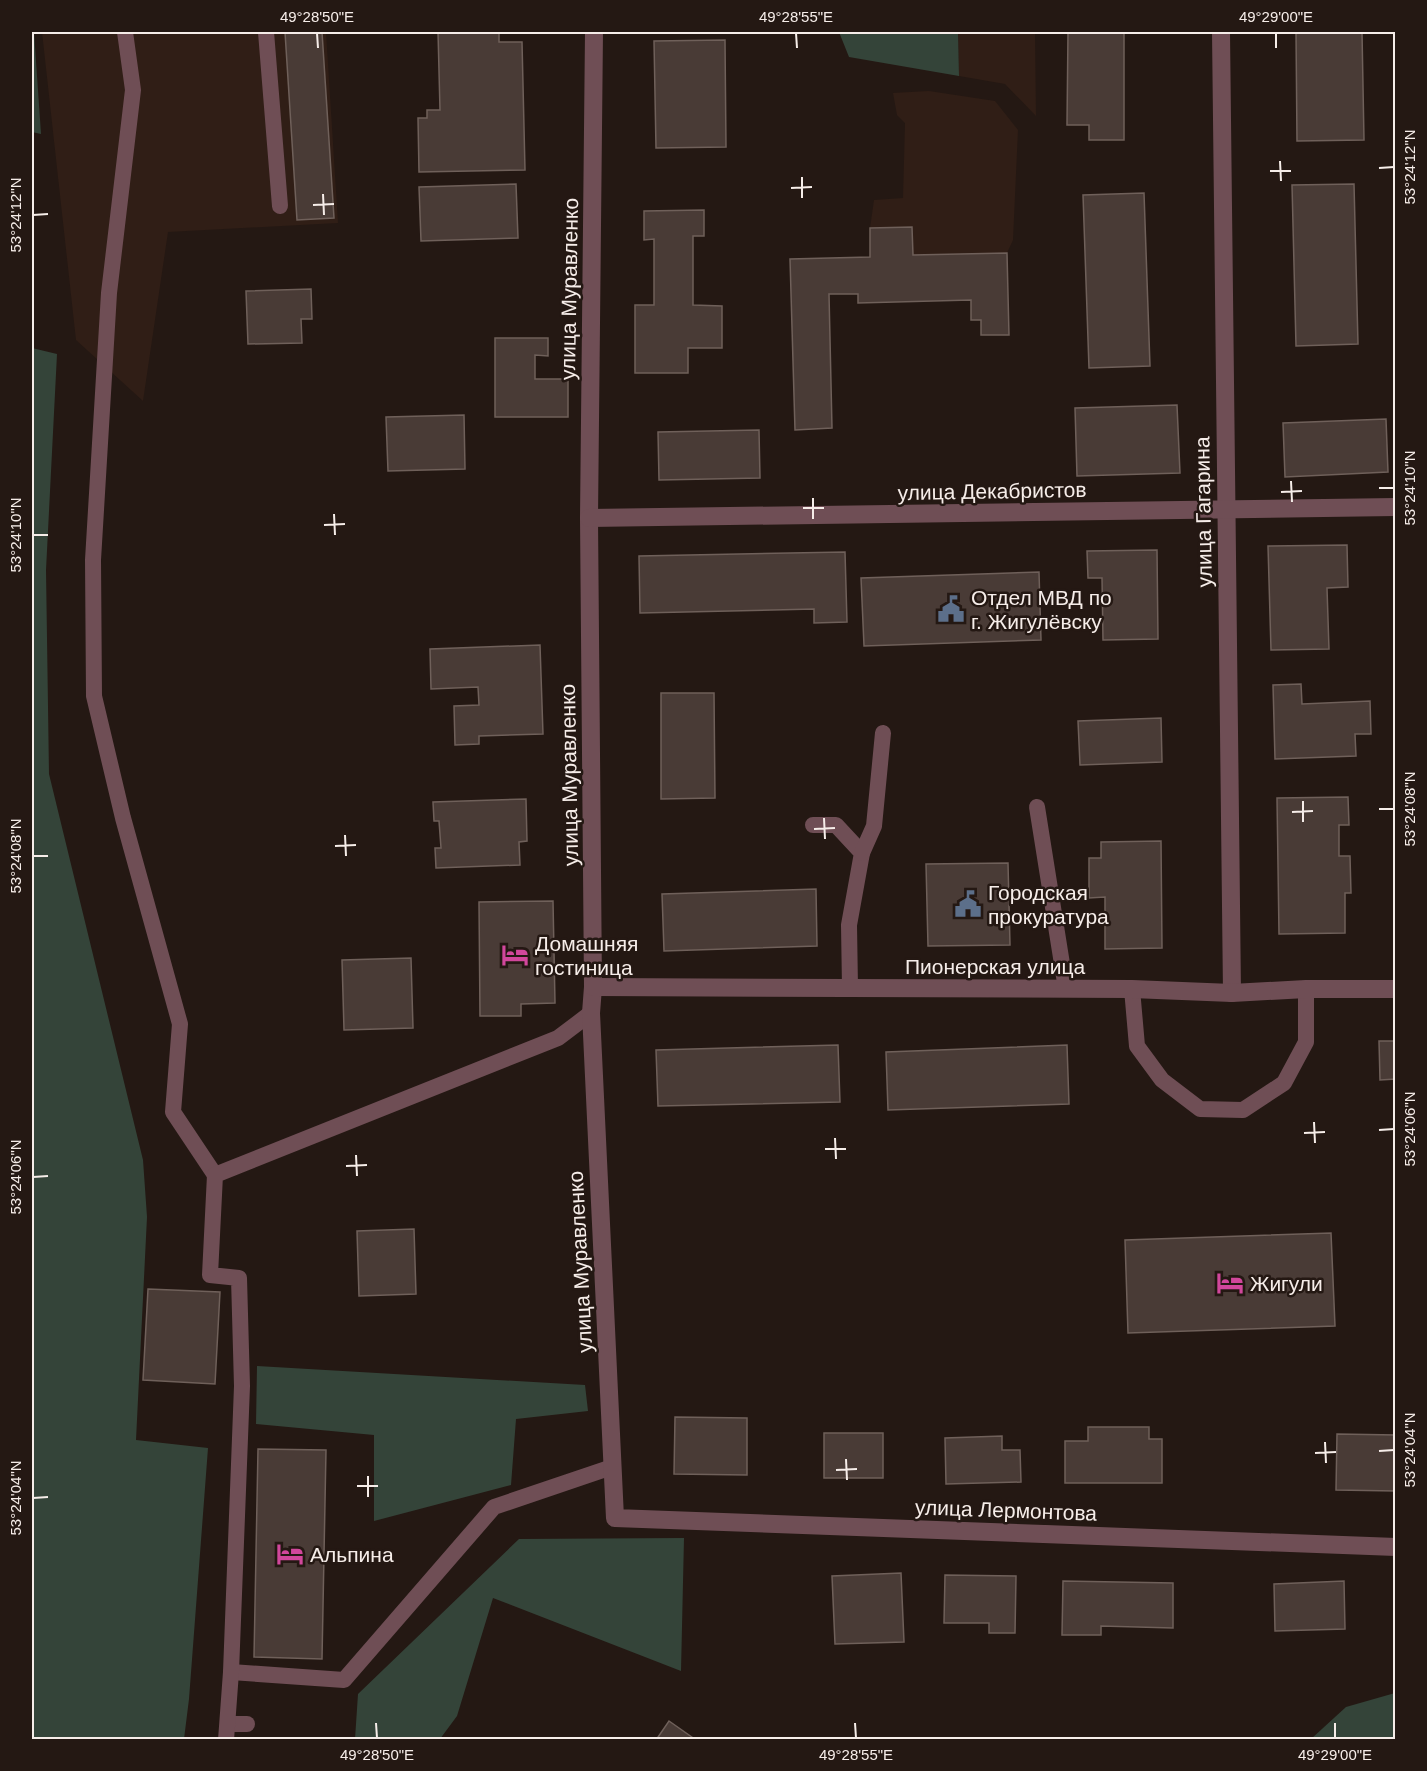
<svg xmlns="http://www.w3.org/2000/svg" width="1427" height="1771" font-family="Arial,sans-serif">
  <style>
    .built { fill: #301e16 }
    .green { fill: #344439 }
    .building { fill: #493b36; stroke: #6f605a; stroke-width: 1.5 }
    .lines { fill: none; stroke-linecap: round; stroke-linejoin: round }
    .lane { stroke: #6f4e55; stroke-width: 16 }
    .street { stroke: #6f4e55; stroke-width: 18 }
    .ticks { fill: none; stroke: #f6ede9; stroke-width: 2 }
    .labels { text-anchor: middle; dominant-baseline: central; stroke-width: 5; stroke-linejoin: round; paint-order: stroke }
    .street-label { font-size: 21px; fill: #f6ede9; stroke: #241813 }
    .poi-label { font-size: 21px; fill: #f6ede9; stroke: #241813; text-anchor: start }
    .neatline { fill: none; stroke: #f6ede9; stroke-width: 2 }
    .ticks-label { font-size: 15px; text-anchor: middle; fill: #f6ede9 }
  </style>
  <rect width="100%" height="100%" fill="#241813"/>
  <g class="built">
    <polygon points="42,32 326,32 338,223 168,232 143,401 76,340"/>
    <polygon points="958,32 1035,32 1036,116 1005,84 959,76"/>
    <polygon points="929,91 995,101 1018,130 1013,240 1007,253 913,255 912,227 870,228 874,200 903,198 905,123 897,115 893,93"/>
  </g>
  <g class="green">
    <polygon points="32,32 34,32 41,134 32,132"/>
    <polygon points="839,32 958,32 959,76 849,57"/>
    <polygon points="32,348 57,354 46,570 49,774 143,1160 147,1217 136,1440 208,1448 189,1699 184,1739 32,1739"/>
    <polygon points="257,1366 585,1385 588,1411 516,1419 511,1485 374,1521 374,1435 256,1424"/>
    <polygon points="684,1538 681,1671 493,1598 457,1716 440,1739 355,1739 358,1694 519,1539"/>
    <polygon points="1395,1693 1395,1739 1311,1739 1346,1707"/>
  </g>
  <g class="building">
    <polygon points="285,32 322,32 334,218 297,220"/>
    <polygon points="438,32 499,32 499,42 522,42 525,170 419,172 418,118 427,118 427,110 440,110"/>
    <polygon points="1068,32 1124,32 1124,140 1089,140 1089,125 1067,125"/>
    <polygon points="1296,32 1362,32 1364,140 1297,141"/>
    <polygon points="725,40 726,147 656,148 654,41"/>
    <polygon points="516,184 518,238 421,241 419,187"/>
    <polygon points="1354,184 1358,344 1296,346 1292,185"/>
    <polygon points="1144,193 1150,366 1089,368 1083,195"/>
    <polygon points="704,210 704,236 693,236 693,305 722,306 722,348 688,348 688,373 635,373 635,305 654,305 654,239 644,240 644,211"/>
    <polygon points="912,227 913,255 1007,253 1009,335 981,335 981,320 971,320 971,300 858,303 858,294 829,294 832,428 795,430 790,259 870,257 870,228"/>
    <polygon points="311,289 312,319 301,319 302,343 248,344 246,291"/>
    <polygon points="495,338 548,338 548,356 535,355 535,379 568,379 568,417 495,417"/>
    <polygon points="1177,405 1180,473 1077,476 1075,408"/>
    <polygon points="464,415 465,469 388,471 386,417"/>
    <polygon points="1386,419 1388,472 1285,477 1283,423"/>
    <polygon points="759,430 760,478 659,480 658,432"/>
    <polygon points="1347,545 1348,587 1327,588 1329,649 1271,650 1268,546"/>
    <polygon points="1157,550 1158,639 1103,640 1102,578 1088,578 1087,551"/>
    <polygon points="845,552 847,622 814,623 814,609 640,613 639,556"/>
    <polygon points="1039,572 1041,640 864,646 861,578"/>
    <polygon points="540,645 543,734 479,736 479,744 455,745 454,706 479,705 478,687 431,689 430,649"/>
    <polygon points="1301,684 1302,704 1370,701 1371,734 1355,734 1356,756 1275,759 1273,685"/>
    <polygon points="661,693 714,693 715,798 661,799"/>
    <polygon points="1161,718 1162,762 1080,765 1078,721"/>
    <polygon points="1348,797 1349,825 1339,825 1339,856 1350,856 1351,893 1345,893 1345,933 1279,934 1277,798"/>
    <polygon points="526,799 527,841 519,842 520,865 436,868 435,848 441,848 439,821 434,821 433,802"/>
    <polygon points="1161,841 1162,948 1105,949 1105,897 1089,898 1089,858 1101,858 1101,842"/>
    <polygon points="1008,863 1010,945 928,946 926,864"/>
    <polygon points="816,889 817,946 664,951 662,894"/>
    <polygon points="553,901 555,1003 521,1004 521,1016 480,1016 479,902"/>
    <polygon points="411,958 413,1028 344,1030 342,960"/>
    <polygon points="1379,1041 1396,1041 1396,1079 1380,1080"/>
    <polygon points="838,1045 840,1102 658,1106 656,1050"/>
    <polygon points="1067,1045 1069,1104 888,1110 886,1052"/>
    <polygon points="414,1229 416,1294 359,1296 357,1231"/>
    <polygon points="1331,1233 1335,1326 1128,1333 1125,1240"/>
    <polygon points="148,1289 220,1292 215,1384 143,1380"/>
    <polygon points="675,1417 747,1418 747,1475 674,1474"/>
    <polygon points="1088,1427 1149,1427 1149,1439 1162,1439 1162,1483 1065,1483 1065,1441 1088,1441"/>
    <rect x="824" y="1433" width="59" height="45"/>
    <polygon points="1337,1434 1396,1435 1396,1491 1336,1490"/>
    <polygon points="1002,1436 1002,1450 1020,1450 1021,1482 946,1484 945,1438"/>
    <polygon points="258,1449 326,1450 322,1659 254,1657"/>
    <polygon points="901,1573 904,1642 835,1644 832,1576"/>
    <polygon points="945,1575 1016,1576 1015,1633 989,1633 989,1623 944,1623"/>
    <polygon points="1063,1581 1173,1583 1173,1628 1101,1626 1101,1635 1062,1635"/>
    <polygon points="1344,1581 1345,1629 1275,1631 1274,1584"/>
    <polygon points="669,1721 696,1740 656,1740"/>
  </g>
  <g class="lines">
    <g class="lane">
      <polyline points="125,32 133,90 109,293 93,560 94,696 123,818 180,1024 173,1112 215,1175"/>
      <polyline points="266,32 280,206"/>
      <polyline points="1037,807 1066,989"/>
      <polyline points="813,825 836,825 862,853 849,925 850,988"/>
      <polyline points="862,853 874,826 883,733"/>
      <polyline points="1132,989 1137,1046 1162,1080 1200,1109 1243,1110 1284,1083 1306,1042 1306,989"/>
      <polyline points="231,1672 344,1680 494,1507 612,1467"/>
      <polyline points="229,1724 247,1724"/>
      <polyline points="226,1740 231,1672 242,1386 239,1278 210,1275 215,1175 558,1038 591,1013"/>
    </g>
    <g class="street">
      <polyline points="594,32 589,518 593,987 591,1013 615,1518 1396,1547"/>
      <polyline points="1221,32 1232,993"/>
      <polyline points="589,518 1396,507"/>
      <polyline points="593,987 1132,989 1232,993 1306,989 1396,989"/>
    </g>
  </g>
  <path class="ticks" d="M317,33L318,48M796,33L797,48M1276,33V48M1280,161L1281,181M1379,168L1394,167M1270,171H1291M802,177V198M791,188L812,187M323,194L324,215M313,205L334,204M33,215L48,214M1291,481L1292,502M1379,488H1394M1281,492L1302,491M813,498V519M803,508H824M334,514L335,535M324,525L345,524M33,535H48M1303,801V822M1379,809H1394M1292,812L1313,811M824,818L825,839M814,829L835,828M345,835L346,856M335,846L356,845M33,856H48M1314,1122L1315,1143M1379,1130L1394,1129M1304,1133L1325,1132M835,1138L836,1159M825,1149H846M356,1155L357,1176M346,1166L367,1165M33,1177L48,1176M1325,1442L1326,1463M1379,1451L1394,1450M1315,1453L1336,1452M846,1459L847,1480M836,1470L857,1469M368,1476V1497M357,1486H378M33,1498L48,1497M376,1723L377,1738M855,1723L856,1738M1335,1723V1738"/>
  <defs>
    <symbol id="civic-bare" viewBox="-9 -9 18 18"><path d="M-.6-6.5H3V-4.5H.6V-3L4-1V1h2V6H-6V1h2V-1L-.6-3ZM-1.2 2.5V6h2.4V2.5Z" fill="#5c6f8a" stroke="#241813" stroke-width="2.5" paint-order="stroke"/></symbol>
    <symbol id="hotel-bare" viewBox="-9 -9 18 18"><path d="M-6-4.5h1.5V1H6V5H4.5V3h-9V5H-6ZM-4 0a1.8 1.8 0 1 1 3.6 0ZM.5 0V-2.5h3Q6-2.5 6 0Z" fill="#d1479c" stroke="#241813" stroke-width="2.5" paint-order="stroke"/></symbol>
  </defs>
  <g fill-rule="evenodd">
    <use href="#civic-bare" x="932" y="590" width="38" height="38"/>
    <use href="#civic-bare" x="949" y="885" width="38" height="38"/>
    <use href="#hotel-bare" x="496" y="936" width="38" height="38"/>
    <use href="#hotel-bare" x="1211" y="1264" width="38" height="38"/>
    <use href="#hotel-bare" x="271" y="1535" width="38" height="38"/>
  </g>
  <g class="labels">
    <g class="street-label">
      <text transform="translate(569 289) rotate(-89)">улица Муравленко</text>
      <text transform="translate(992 491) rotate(-1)">улица Декабристов</text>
      <text transform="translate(1203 512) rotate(-91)">улица Гагарина</text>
      <text transform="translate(569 775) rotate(-91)">улица Муравленко</text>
      <text x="995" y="966">Пионерская улица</text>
      <text transform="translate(580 1262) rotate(-93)">улица Муравленко</text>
      <text transform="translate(1006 1510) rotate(2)">улица Лермонтова</text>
    </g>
    <g class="poi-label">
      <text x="971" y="597">Отдел МВД по<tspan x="971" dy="24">г. Жигулёвску</tspan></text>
      <text x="988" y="892">Городская<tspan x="988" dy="24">прокуратура</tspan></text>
      <text x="535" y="943">Домашняя<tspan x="535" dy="24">гостиница</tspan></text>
      <text x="1250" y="1283">Жигули</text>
      <text x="310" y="1554">Альпина</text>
    </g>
  </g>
  <rect width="1427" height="1771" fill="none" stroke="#241813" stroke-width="66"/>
  <rect x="33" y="33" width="1361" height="1705" class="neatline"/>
  <g class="ticks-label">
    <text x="317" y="22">49°28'50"E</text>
    <text x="796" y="22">49°28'55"E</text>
    <text x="1276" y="22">49°29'00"E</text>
    <text transform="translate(1410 167) rotate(-90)" y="5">53°24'12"N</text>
    <text transform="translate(16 215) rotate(-90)" y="5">53°24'12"N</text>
    <text transform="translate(1410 488) rotate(-90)" y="5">53°24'10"N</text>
    <text transform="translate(16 535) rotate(-90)" y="5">53°24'10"N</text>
    <text transform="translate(1410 809) rotate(-90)" y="5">53°24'08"N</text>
    <text transform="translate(16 856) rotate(-90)" y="5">53°24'08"N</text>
    <text transform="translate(1410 1129) rotate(-90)" y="5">53°24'06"N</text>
    <text transform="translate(16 1177) rotate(-90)" y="5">53°24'06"N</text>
    <text transform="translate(1410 1450) rotate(-90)" y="5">53°24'04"N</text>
    <text transform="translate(16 1498) rotate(-90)" y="5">53°24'04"N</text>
    <text x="377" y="1760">49°28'50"E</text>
    <text x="856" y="1760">49°28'55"E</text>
    <text x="1335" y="1760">49°29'00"E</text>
  </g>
</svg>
